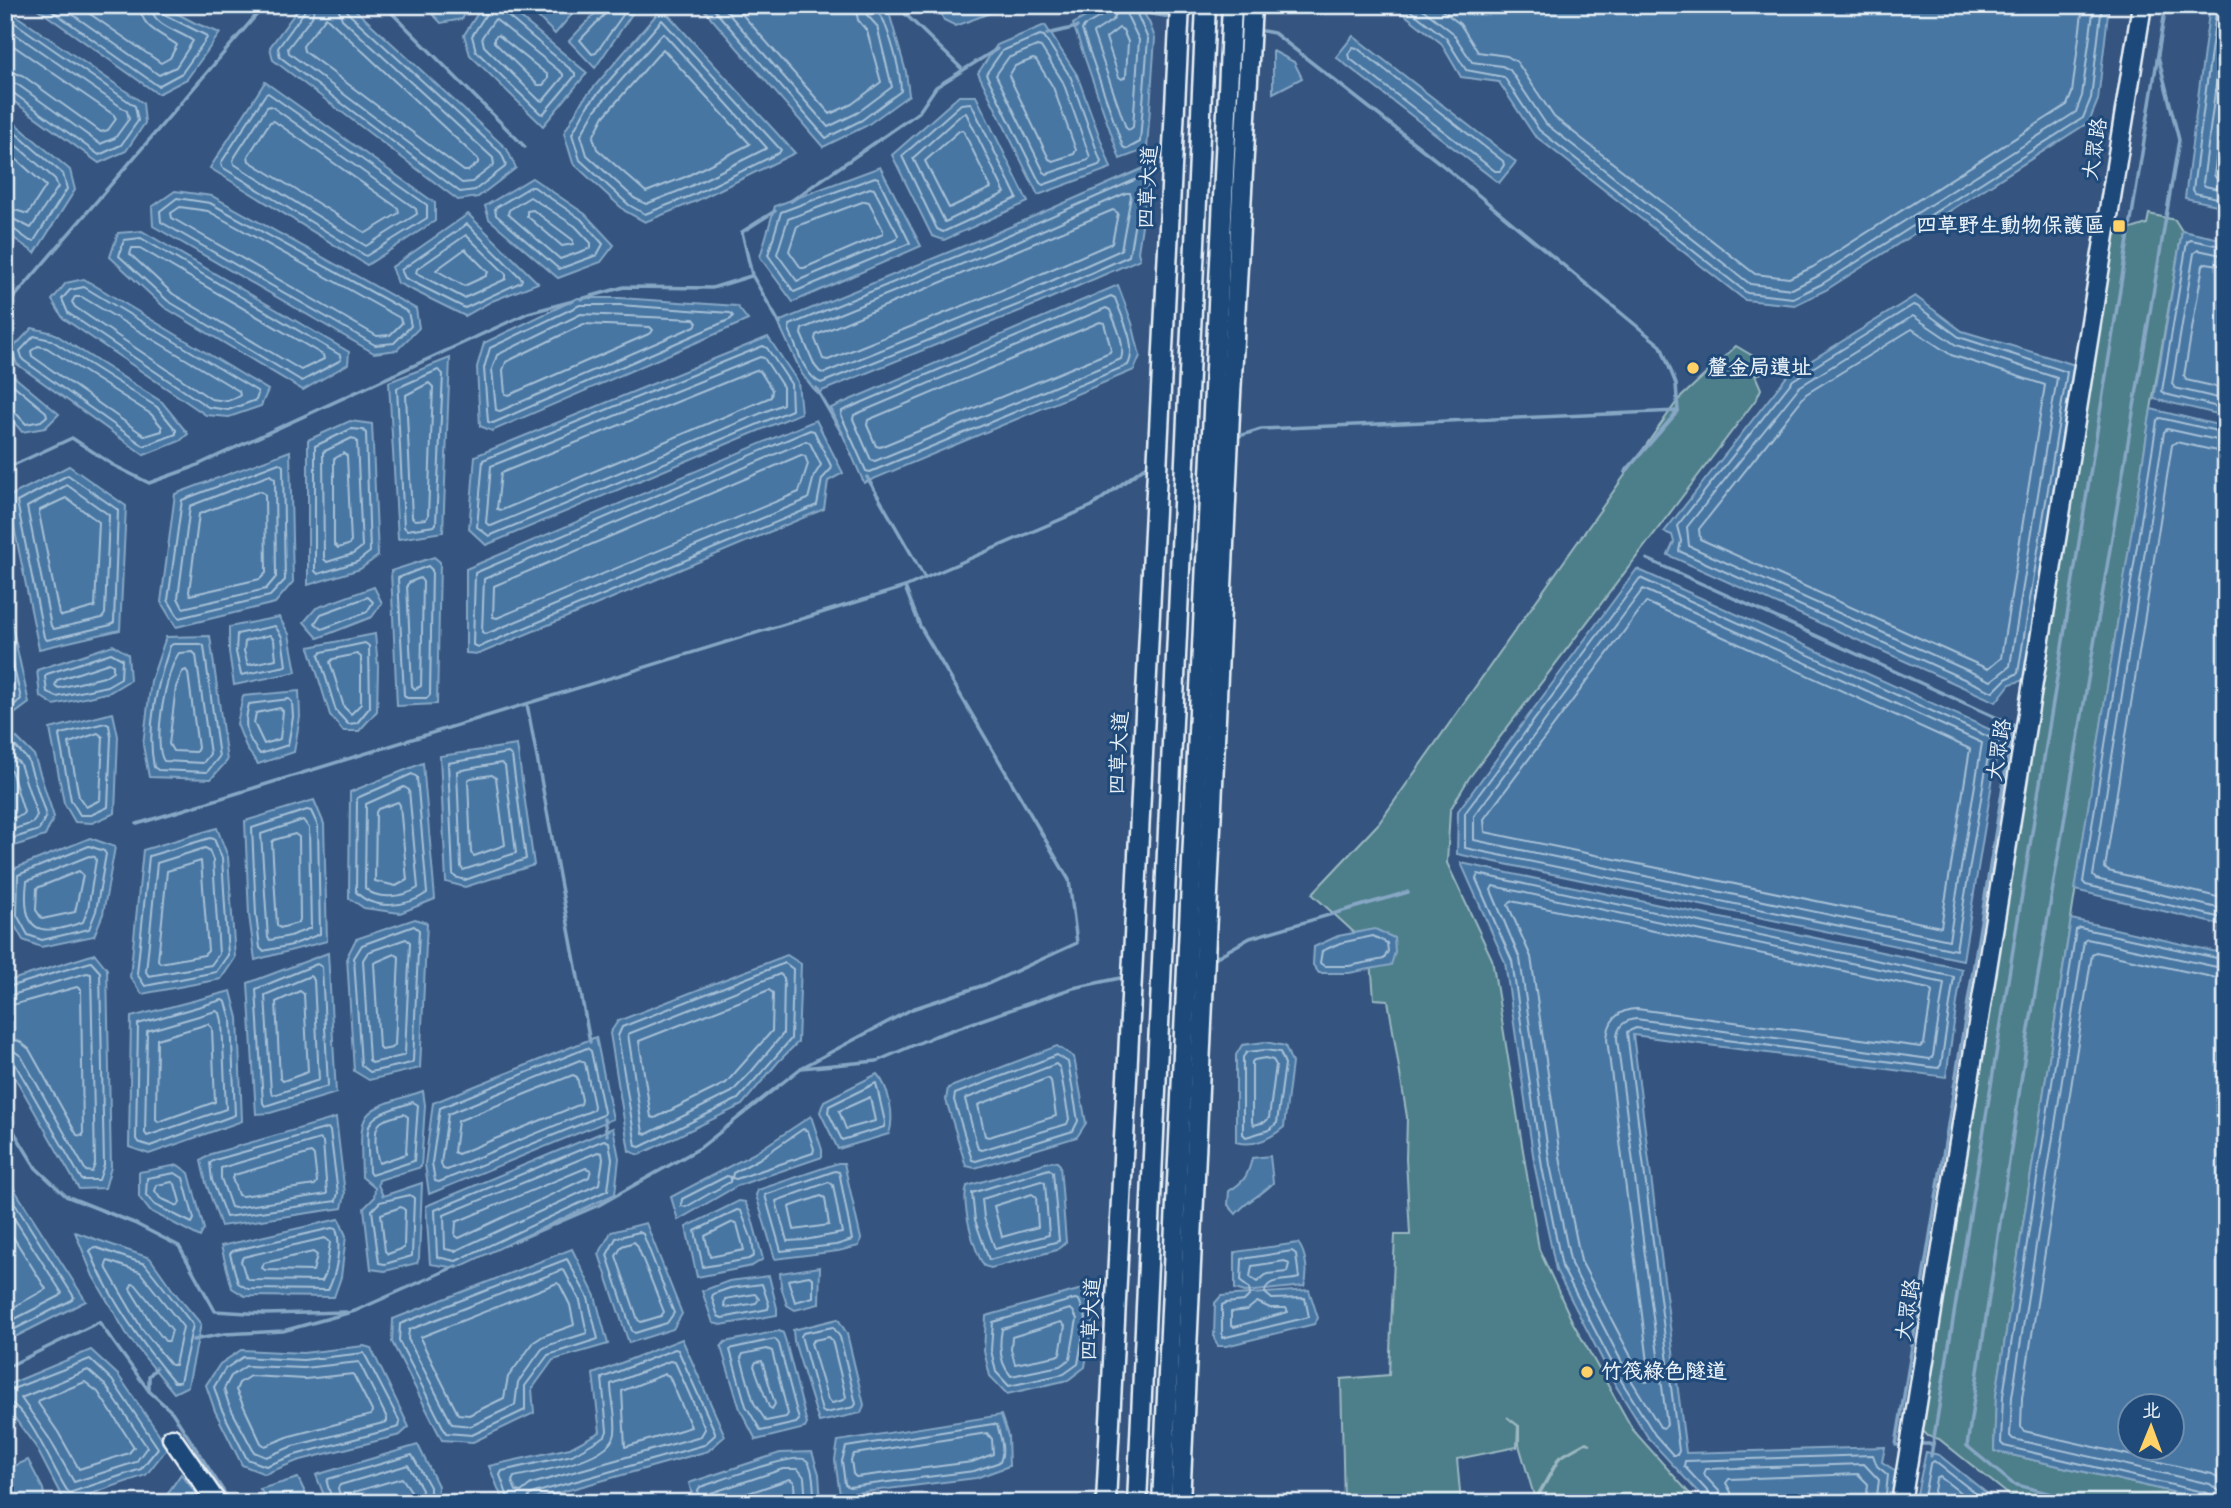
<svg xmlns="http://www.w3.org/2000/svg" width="2231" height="1508" font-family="Kalam,'LXGW WenKai TC',sans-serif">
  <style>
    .green { fill: #4e7f8a; stroke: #9bb8c1; stroke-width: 2 }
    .water { fill: #4676a3; stroke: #87a7c5; stroke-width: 2; fill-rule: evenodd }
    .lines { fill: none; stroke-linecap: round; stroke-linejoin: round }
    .shore { stroke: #a7c0d6; stroke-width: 2 }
    .stream { stroke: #87a7c5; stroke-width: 3.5 }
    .minor-casing { stroke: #e8f1f8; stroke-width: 23 }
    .minor { stroke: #1f4a7a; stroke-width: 18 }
    .poi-dot { fill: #ffd166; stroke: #1f4a7a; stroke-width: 2.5 }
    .labels { text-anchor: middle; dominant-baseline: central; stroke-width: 6; stroke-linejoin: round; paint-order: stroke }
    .street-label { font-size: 21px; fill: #e8f1f8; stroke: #1f4a7a }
    .poi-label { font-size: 21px; font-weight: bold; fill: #e8f1f8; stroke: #1f4a7a; text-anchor: start }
  </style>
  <rect width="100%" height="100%" fill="#355580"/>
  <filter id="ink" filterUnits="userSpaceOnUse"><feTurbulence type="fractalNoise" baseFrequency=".0143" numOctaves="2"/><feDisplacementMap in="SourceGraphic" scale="14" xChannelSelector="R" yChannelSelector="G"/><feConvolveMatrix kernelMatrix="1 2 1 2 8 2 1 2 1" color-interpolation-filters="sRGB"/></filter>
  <g filter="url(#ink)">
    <g class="green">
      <polygon points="2149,214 2175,220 2182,231 2151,409 1996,1396 1994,1451 2207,1500 2209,1503 2019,1503 1939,1439 1928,1436 1919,1427 2113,235 2147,224"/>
      <polygon points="1736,346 1775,369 1755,375 1761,389 1757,398 1469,778 1450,810 1447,863 1492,959 1539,1249 1572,1321 1633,1430 1698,1503 1537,1503 1536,1501 1560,1458 1586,1443 1591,1444 1586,1442 1559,1457 1535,1499 1519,1445 1519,1426 1507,1417 1518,1426 1517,1447 1457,1459 1461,1503 1344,1503 1341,1379 1389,1375 1395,1235 1410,1235 1406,1159 1407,1117 1388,1000 1374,999 1370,947 1312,894 1379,823 1678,400"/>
    </g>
    <g class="water">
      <polygon points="32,5 161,5 195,23 220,33 187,79 158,94"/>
      <polygon points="301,5 350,5 507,149 516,168 478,197 458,200 273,60 270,47"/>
      <polygon points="424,5 471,5 462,19 441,23"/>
      <polygon points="483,5 505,5 587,73 543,126 470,55 464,35"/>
      <polygon points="526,5 580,5 555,34"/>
      <polygon points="603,5 638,5 595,68 569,41"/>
      <polygon points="700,5 879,5 890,16 906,72 909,95 866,126 823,147"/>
      <polygon points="937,5 1011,5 956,26 944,20"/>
      <polygon points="1107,5 1139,5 1149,22 1155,38 1147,149 1120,159 1073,24"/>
      <polygon points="1392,5 2109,5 2098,100 2089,122 1826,290 1795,305 1745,300 1534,135 1499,82 1461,77 1441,43"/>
      <polygon points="2210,5 2226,5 2226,207 2185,198"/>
      <polygon points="5,8 143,103 145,123 126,151 99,163 5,95"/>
      <polygon points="662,8 795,153 696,201 645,222 625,211 573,163 564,133 582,101"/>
      <polygon points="1045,25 1077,75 1111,168 1038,195 978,73 997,45"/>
      <polygon points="1353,36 1516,162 1499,183 1336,57"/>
      <polygon points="1273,51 1294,62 1302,78 1273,93"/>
      <polygon points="265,82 435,203 435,221 367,265 210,168"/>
      <polygon points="959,96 976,96 1028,202 944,240 932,236 892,155"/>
      <polygon points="5,115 70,170 75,190 35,253 5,232"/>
      <polygon points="1151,165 1138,252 1140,259 1037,304 817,393 802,374 778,322 1005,229"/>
      <polygon points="880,167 921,246 793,302 760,257 775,206"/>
      <polygon points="532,178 585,214 614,245 601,262 558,278 489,219 485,206"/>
      <polygon points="175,191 212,196 416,309 419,328 397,350 374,353 153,226 152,207"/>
      <polygon points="468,214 538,283 492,301 465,316 398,283 392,267"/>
      <polygon points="142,231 349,352 348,364 303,390 164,307 110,257 118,233"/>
      <polygon points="2182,231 2226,240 2226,416 2154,399"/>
      <polygon points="84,279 268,390 261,406 229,417 206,415 63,318 52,300 66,283"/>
      <polygon points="1118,285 1132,323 1140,356 1134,370 864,483 831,408"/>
      <polygon points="1915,296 1962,331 2075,365 2024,680 2010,684 1996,702 1668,555 1674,542 1672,535 1664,532 1788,375"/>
      <polygon points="578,298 620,298 737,306 748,320 492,431 480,426 477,367 484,343"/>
      <polygon points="32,328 53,333 162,402 188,434 180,441 144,455 17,364 11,350"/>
      <polygon points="768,337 798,382 801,413 486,545 469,529 475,456"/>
      <polygon points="450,358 443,532 398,539 389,382"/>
      <polygon points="5,369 59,414 45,428 22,432 5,411"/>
      <polygon points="2151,409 2226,427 2226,926 2075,890"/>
      <polygon points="816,420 843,473 828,481 824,509 479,654 466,653 466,569"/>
      <polygon points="350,421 372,424 378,556 360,569 308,585 308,440"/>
      <polygon points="290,451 293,582 275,603 176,627 161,602 175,494"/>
      <polygon points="69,466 126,506 120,630 39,649 8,497"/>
      <polygon points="434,557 440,562 437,704 397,706 391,571"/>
      <polygon points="1637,569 2000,734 1963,960 1457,854 1458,811"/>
      <polygon points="374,587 382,603 372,617 318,638 304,622 316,608"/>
      <polygon points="5,594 29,703 5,721"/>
      <polygon points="279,617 289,634 296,672 234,685 229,652 229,627"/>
      <polygon points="375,634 378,667 377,711 359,731 343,731 330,715 309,647"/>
      <polygon points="210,636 227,761 211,779 149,777 143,745 151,681 166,637"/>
      <polygon points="113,645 128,654 130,680 110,692 54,705 40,696 37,670"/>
      <polygon points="299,691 300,717 294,752 258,764 247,749 237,724 243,696"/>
      <polygon points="113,713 118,736 115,813 92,823 75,822 64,803 50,729"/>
      <polygon points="17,738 34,755 54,817 45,836 5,849 5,742"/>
      <polygon points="517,745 534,865 465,887 446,882 440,756"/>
      <polygon points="423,763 435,899 400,913 364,908 349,898 350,792"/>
      <polygon points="314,800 324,824 327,941 255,960 249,915 245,821"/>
      <polygon points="217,828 228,857 235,958 221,979 142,994 130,977 143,850"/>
      <polygon points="90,838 115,847 103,914 94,936 41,947 23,940 10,917 11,870"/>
      <polygon points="1461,863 1962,969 1946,1077 1633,1035 1686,1453 1885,1447 1882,1462 1896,1471 1892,1503 1708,1503 1649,1439 1616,1386 1556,1270 1535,1168 1505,962"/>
      <polygon points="415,919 427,923 420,1068 369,1080 354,1071 347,957 356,939"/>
      <path d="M2071,919L2226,954V1503H2209L2207,1500L1994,1451L1996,1396ZM2172,1406V1448H2130V1406Z"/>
      <polygon points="1375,929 1394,938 1395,952 1391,965 1349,973 1319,973 1313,965 1314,947 1338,936"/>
      <polygon points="328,953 336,1093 270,1113 256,1114 248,983"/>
      <polygon points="95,954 107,969 111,1167 105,1188 79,1189 5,1060 5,982"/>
      <polygon points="787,955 801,964 798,1042 778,1062 742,1105 639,1155 629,1151 610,1033 618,1021"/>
      <polygon points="231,991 238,1018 242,1121 149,1154 129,1147 131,1017"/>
      <polygon points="596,1037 613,1119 429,1194 425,1164 433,1103"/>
      <path d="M1265,1042L1285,1046L1292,1063L1284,1127C1270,1139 1253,1147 1236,1142V1055L1242,1045Z"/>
      <polygon points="1057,1046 1074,1057 1086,1123 1077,1137 975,1168 966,1166 946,1100 948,1088"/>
      <path d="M877,1074C889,1087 895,1116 889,1134L838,1149L820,1112L824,1101Z"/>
      <path d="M423,1091L425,1105L421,1167L379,1180L378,1185L383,1196L422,1183L419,1258L417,1263L385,1271L371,1269L364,1208L374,1198L375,1188L362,1177C360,1107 356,1113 423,1091Z"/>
      <polygon points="811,1116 822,1150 822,1157 737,1186 678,1220 671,1197 755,1153"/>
      <polygon points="336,1118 345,1194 342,1208 221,1226 206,1183 201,1161 211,1154"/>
      <polygon points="613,1128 619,1158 615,1194 457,1268 430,1264 426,1206"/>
      <path d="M1270,1156L1273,1183C1261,1196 1247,1200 1236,1214L1228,1205L1229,1191C1244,1182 1248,1176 1252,1158Z"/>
      <path d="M1052,1161L1057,1162L1060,1165L1066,1242L1057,1250L991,1268L984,1266C974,1250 961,1205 967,1186Z"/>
      <polygon points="838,1163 844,1163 861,1239 859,1246 838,1251 775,1259 756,1195 758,1190"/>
      <polygon points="178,1165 189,1173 204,1229 200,1237 150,1211 139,1197 139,1172"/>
      <polygon points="5,1181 9,1181 86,1301 5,1342"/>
      <polygon points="739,1201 745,1202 751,1215 763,1259 752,1266 697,1277 686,1227"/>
      <polygon points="339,1219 346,1236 341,1277 334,1297 245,1296 232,1288 221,1246"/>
      <polygon points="646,1223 682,1314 673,1329 629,1343 599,1254 611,1232"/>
      <polygon points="75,1232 150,1258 174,1292 201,1324 188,1386 174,1393 129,1338 93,1276"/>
      <path d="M1298,1243C1306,1253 1309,1274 1304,1286L1245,1292L1235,1289V1252Z"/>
      <polygon points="572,1249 595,1296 608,1344 553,1360 532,1389 534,1413 473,1442 442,1440 392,1342 393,1319"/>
      <polygon points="820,1267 819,1304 795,1310 787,1305 781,1286 780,1273"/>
      <polygon points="769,1276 777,1308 777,1315 721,1325 713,1323 702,1291 729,1281"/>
      <polygon points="1082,1289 1093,1317 1085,1367 1068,1380 1007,1394 990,1376 984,1351 986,1316"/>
      <polygon points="1309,1290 1318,1318 1314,1324 1226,1346 1218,1346 1214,1338 1215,1303 1221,1296"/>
      <polygon points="838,1319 847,1334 864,1405 861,1413 819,1422 794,1341 793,1330"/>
      <polygon points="779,1331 783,1333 786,1342 807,1424 805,1428 756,1440 740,1409 721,1347 725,1342"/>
      <polygon points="682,1339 725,1436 708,1451 522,1503 504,1503 489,1466 570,1448 600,1432 593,1374"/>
      <polygon points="364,1346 371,1348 409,1427 400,1435 297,1461 265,1474 242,1465 215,1411 206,1385 220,1364 241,1350 303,1353"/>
      <polygon points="91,1350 118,1375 168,1447 146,1475 65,1503 36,1447 5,1405 5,1386"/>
      <polygon points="1001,1415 1008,1436 1009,1466 976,1478 840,1495 835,1460 838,1441"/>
      <polygon points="418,1445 438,1486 437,1503 327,1503 316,1475"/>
      <polygon points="812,1452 819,1474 821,1503 694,1503 689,1483 780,1453"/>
      <polygon points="1926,1452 1939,1455 1999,1503 1915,1503"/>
      <polygon points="28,1460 43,1489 45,1503 5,1503 5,1470"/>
      <polygon points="181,1474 204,1503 171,1503 168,1493"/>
      <polygon points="298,1478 310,1503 269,1503 260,1489"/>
    </g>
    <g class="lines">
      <g class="shore">
        <polyline points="44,5 158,86 182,73 207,38 205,35 163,14 159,5"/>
        <path d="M59,5L159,75L176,67L193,41C179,30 152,27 151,5"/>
        <path d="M77,5L161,63L170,58L177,45C161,33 141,29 140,5"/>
        <polyline points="306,5 304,12 278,48 280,57 460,192 475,190 505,167 506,164 501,153 348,13 346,5"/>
        <polyline points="315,5 312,17 288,48 289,53 462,183 472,182 494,165 493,158 342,19 337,5"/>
        <polyline points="489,5 488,11 472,36 476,51 540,113 543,114 575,76 575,73 504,13 501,5"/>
        <polyline points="608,5 606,13 580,40 592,54 596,53 630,5"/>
        <path d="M710,5L826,138L862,120L901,91C900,69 893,45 885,24C883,16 876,14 874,5"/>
        <polyline points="721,5 828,127 857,113 892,87 877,26 867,15 866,5"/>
        <polyline points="734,5 830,114 852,104 881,82 867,31 858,20 855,5"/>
        <polyline points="1109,5 1107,13 1084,26 1082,30 1123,147 1127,149 1140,142 1148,39 1133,5"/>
        <polyline points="1403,5 1446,38 1466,70 1504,77 1539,130 1747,293 1793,298 1822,284 2083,118 2091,98 2102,5"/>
        <polyline points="1417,5 1452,32 1472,62 1502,66 1510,70 1546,124 1750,284 1792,289 1818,276 2076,112 2082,96 2094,5"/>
        <polyline points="1435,5 1460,24 1478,52 1507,56 1517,62 1554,117 1755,274 1789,278 1813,267 2067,105 2072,93 2083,5"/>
        <polyline points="2217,5 2193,190 2195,193 2226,200"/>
        <polygon points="1123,7 1139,40 1133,127 1129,130 1126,128 1093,33 1113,20 1119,8"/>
        <polyline points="2226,8 2203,183 2205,186 2226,191"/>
        <polyline points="5,16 135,106 138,121 121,145 99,155 12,92 5,90"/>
        <polygon points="326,17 478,159 478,163 468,171 464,171 304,51 303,46"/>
        <polygon points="495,19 563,74 563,77 543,101 539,100 484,46 482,37"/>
        <polygon points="662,20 781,150 779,153 693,195 645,214 629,205 580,160 572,134 588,105"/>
        <polyline points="5,27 127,111 129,119 115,138 100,144 17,84 5,82"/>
        <polygon points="1119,28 1123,30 1128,42 1126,76 1122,79 1119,77 1106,38"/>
        <polygon points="663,33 767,148 689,187 646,204 634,198 587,155 581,135 595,110"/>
        <polygon points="498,35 548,75 548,79 543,85 538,85 494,42 494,38"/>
        <polygon points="1040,35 1044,36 1071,78 1101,162 1099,165 1043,185 1040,183 986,74 1002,51"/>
        <polyline points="5,40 114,115 116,119 108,130 101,132 22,75 5,71"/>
        <polygon points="1037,46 1041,47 1063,82 1090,157 1088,160 1047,174 1044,172 996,75 1008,58"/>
        <polygon points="1353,47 1357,48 1503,161 1504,165 1500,171 1495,171 1349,58 1348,54"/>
        <polygon points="663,49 750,144 685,177 646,192 597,149 593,137 604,116"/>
        <polygon points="1033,59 1036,60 1053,87 1076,150 1074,154 1053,161 1049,159 1009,76 1015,66"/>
        <polyline points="2226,89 2214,175 2216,178 2226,180"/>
        <polygon points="268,93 427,205 427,218 366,256 222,167 221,163 265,95"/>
        <polygon points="971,103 1017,198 943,232 937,229 902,156 961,104"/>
        <polygon points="271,106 416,209 417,214 366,246 234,164 233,160 236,155 267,107"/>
        <polygon points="966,113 1005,193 945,222 913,158 962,114"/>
        <polygon points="274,121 398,208 399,213 366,233 249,161 248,156 270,122"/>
        <polyline points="5,124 63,174 67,189 34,241 30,241 12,228 5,227"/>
        <polygon points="963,130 991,188 949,208 925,161 959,131"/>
        <polyline points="5,136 55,179 58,187 31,228 13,219 5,218"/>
        <polyline points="5,149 46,186 28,214 5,207"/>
        <polygon points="875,177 878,178 910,243 794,292 768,255 781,212"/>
        <path d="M1137,179H1141L1142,182L1129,256L1035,298L821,383C804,376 796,346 789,329L790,325L1008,235Z"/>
        <polygon points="530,187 534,187 581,219 603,244 597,255 559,269 496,215 495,208"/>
        <polygon points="870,188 874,189 898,235 897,239 797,281 777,254 788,219"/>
        <polygon points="1126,193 1130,193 1131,196 1121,250 1031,290 824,373 820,372 815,366 801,334 802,329 1011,244"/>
        <polygon points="530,197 575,226 591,243 591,248 560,259 508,214 509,210"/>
        <polygon points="177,198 210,203 408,312 411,326 394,343 375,345 161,222 160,211"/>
        <polygon points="865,201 869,202 883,230 883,234 804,268 801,268 789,251 797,226"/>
        <polygon points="180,207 208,211 400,318 402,323 390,335 377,336 172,218 171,213"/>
        <polygon points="533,210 573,240 573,244 562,246 527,216 527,211"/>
        <polygon points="1113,210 1118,213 1112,243 1027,280 828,360 823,359 815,339 816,335"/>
        <polygon points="467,224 522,279 521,282 465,308 405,278 401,270"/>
        <polygon points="466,235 506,274 506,279 464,298 416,273 417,269"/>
        <polygon points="141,238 340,355 341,360 302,381 168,301 119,256 124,240"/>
        <polyline points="2226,247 2191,240 2187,242 2162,391 2165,394 2226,409"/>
        <polygon points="132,248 140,248 323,355 324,359 301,370 173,294 130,254"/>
        <polygon points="465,249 488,272 486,276 464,286 436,270"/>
        <polyline points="2226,256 2198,250 2194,253 2172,384 2175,388 2226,400"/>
        <polyline points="2226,266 2206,263 2203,265 2184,376 2186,380 2226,389"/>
        <polygon points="84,287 257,391 258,394 256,400 228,410 208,407 68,313 62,299 70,290"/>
        <path d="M1111,296L1115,298C1122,318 1138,346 1128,365L870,472L866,471L841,415L842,411Z"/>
        <polygon points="75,297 82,297 239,391 240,396 227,401 211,399 75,307 72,302"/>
        <polygon points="580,305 620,305 730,313 733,316 731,319 493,423 488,422 484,368 490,348"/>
        <polygon points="1913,305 1917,306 1959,337 2067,372 2018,673 2006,679 1993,692 1679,551 1681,541 1677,526 1793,380"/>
        <path d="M1106,308L1110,310C1115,323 1126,344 1121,359L875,461L871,460L853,419L854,415Z"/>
        <polygon points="581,314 694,319 697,323 695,326 500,411 496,410 492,369 497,355"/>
        <polygon points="1913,316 1956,345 2057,378 2010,666 1991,681 1689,546 1687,527 1799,387"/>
        <polygon points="1100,322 1104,323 1111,349 1110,352 880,447 876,446 867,425 868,420"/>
        <polygon points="584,324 650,327 653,330 651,333 509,395 505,394 503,370 506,362"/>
        <polygon points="1912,329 1951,355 2045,385 2001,658 1988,669 1700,539 1699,529 1806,394"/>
        <polygon points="34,336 51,340 157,407 176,430 176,434 144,446 23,360 20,351"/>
        <polygon points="38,346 47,348 151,414 162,427 162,431 145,436 32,356 31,351"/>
        <polygon points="763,346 767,348 791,384 792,410 489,536 477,527 483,460"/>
        <polygon points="760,357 764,358 783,387 783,404 491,526 486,523 491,466"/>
        <polygon points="438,370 443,374 436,524 434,526 407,530 404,527 397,388"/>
        <polygon points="756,370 760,371 772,390 771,397 502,510 497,509 501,473"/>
        <polyline points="5,378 46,412 47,416 41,421 26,424 12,409 5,407"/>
        <polygon points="429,383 433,387 428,516 426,519 415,520 412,517 406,395"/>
        <polygon points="351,429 363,430 366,433 370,552 357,562 318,574 315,571 315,446"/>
        <polygon points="810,430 814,431 832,468 822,479 817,505 479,647 473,645 475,573"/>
        <polyline points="2226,433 2160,418 2157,421 2083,882 2086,885 2226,919"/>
        <polygon points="352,438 357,441 362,547 353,554 327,562 324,559 323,452"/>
        <polygon points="806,441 810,443 821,465 814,476 808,499 486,634 482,632 484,579"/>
        <polyline points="2226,442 2167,429 2164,432 2093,876 2096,879 2226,910"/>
        <polygon points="344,453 347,456 351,542 348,545 338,548 334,544 334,459"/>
        <polyline points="2226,453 2176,442 2172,445 2105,868 2108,871 2226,899"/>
        <polygon points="801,455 805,456 808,464 799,492 497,618 493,617 494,586"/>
        <polygon points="279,463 283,466 285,580 270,596 179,618 168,600 182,500"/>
        <polygon points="68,475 118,510 114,622 111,625 47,640 44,637 17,502"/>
        <polygon points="270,475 275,479 276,577 266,589 183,608 178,598 190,506"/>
        <polygon points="67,485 109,515 105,614 102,618 54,629 51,626 27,507"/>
        <polygon points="260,491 265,494 266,573 260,579 190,595 189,592 199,514"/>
        <polygon points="66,498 99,522 95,607 62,616 59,614 39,513 40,510"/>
        <polygon points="428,566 432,570 430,695 427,698 407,698 404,695 398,578"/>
        <polygon points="420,578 423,582 421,686 415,689 412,686 407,585 410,582"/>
        <polygon points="1640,578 1991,738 1956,950 1465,848 1465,813"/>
        <polygon points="1643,589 1982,743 1949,940 1474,840 1474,816"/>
        <polygon points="368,597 373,602 367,612 322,629 315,623 321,614"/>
        <polygon points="1646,602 1970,749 1941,927 1485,832 1484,819"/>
        <polygon points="275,626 282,637 286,666 241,675 236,652 237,634"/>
        <polyline points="5,627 21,699 5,713"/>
        <polygon points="270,635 274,640 276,659 248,665 244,651 245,641"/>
        <polygon points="365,643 369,646 370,707 357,723 348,724 336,711 319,655 322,652"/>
        <path d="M173,644H201L204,646L219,757L207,772L158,770L154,767C146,727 157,685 170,646Z"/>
        <polygon points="111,653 122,659 121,678 107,686 57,697 47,692 45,677 47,674"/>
        <path d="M179,653L193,652L196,655L210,754L203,763L164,761C152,745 166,670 179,653Z"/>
        <polygon points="357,654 361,657 361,704 351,714 344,707 330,662 333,659"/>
        <polygon points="109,663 113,665 113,671 104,677 59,688 55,686 57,680"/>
        <polygon points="186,670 188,673 198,748 196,752 173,751 169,744 176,687 182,672"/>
        <path d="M289,699L292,702L293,717L288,745L260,754C246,737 243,726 249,704Z"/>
        <polygon points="280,708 283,711 280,739 264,744 254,723 256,713"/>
        <polygon points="105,723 109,725 111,737 108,807 91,815 80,815 71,800 59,736 61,734"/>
        <polygon points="98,733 103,737 100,800 86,807 79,797 69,743"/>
        <polyline points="5,748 16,747 28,760 46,816 39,830 5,841"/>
        <polygon points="508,753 512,756 526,859 465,880 455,877 453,874 448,763"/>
        <polyline points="5,757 13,757 20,764 37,815 33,823 5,832"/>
        <polygon points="501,763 505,766 516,853 463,870 461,867 457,771"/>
        <polyline points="5,768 11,770 24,812 22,815 5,821"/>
        <path d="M412,774L417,777L427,893C407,907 374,911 356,892L357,798Z"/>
        <polygon points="492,775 496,778 505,845 474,856 471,853 468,780 471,778"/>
        <path d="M404,787L409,790L418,888C404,897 377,901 365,888L366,804Z"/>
        <polygon points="398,802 400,805 407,880 396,886 375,881 376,812 378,809"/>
        <polygon points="307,810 311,811 318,826 320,934 292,945 263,951 260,948 256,914 252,828"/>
        <polygon points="303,820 309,828 311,928 290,936 270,940 268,938 261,834"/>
        <polygon points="295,834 299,837 300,920 298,923 280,928 277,925 272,842 274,840"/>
        <polygon points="210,838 214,839 222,858 228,955 216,972 145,986 137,974 149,856"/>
        <polygon points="89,846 104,851 106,854 96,911 89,929 42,940 28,935 17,915 18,875"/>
        <polygon points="205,848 209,850 213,860 219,954 211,965 149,976 146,972 157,863"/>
        <path d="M89,856L95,857L96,860L88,909L83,922C38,938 21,932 27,881Z"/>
        <polygon points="201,861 208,951 204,955 160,963 158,960 167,871"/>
        <polygon points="79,871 83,875 75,912 42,919 36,910 37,888"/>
        <polygon points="1478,874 1954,977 1941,1065 1938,1068 1636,1028 1627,1032 1679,1451 1677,1455 1673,1455 1655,1435 1622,1382 1562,1267 1542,1167 1512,961 1476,879"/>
        <path d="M1493,886L1944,983L1933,1056L1930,1059L1636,1019C1624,1020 1617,1027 1617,1039L1667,1425L1664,1428L1660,1427L1630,1378L1571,1264L1550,1165L1520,959L1491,890Z"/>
        <path d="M1511,901L1929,989L1932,992L1924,1044L1921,1047L1637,1009C1619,1009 1608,1020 1607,1039L1650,1378L1647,1382L1644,1381L1639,1372L1581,1261L1561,1163L1531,957L1508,905Z"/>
        <polygon points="414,926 419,930 413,1061 411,1063 370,1072 361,1065 354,958 362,945"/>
        <polygon points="1373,936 1387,943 1388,951 1384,959 1349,966 1324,966 1320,963 1322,951 1340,943"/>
        <polygon points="406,939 410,942 405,1054 402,1056 372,1063 369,1060 363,960 368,952"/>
        <polygon points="395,954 399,957 395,1045 392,1048 382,1050 379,1047 374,963"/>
        <polygon points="785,963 793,969 791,1039 738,1099 640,1147 636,1146 618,1036 622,1027"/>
        <polygon points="317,964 322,967 328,1086 265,1106 263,1103 256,989"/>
        <polygon points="780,974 784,978 783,1034 751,1072 732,1092 647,1134 643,1133 628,1034"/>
        <polygon points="310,976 314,980 319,1080 273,1095 271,1092 265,995"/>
        <polyline points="2226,980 2096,952 2092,954 2022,1398 2021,1427 2024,1431 2212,1474 2226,1482"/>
        <polyline points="5,988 91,962 100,972 104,1165 99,1180 82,1180 14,1062 5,1058"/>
        <polygon points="769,990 773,993 772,1031 726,1083 655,1118 651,1117 639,1041"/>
        <polygon points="300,991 304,994 308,1072 283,1081 280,1078 276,1002"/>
        <polyline points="5,997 87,973 91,974 95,1164 92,1172 86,1171 21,1056 14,1051 5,1049"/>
        <polygon points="222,1000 226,1002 231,1019 235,1115 150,1146 138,1142 136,1139 138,1024"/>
        <polyline points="5,1007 77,987 81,989 83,1136 77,1135 29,1049 19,1041 5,1039"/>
        <polygon points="216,1011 220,1013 222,1021 226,1109 147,1136 145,1133 147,1031"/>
        <polygon points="208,1024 212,1028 215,1102 158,1122 156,1119 157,1039"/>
        <polygon points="587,1048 591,1051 604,1112 603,1115 439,1182 435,1181 432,1163 440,1108"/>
        <polygon points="1265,1050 1280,1052 1285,1064 1277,1123 1269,1130 1246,1137 1243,1134 1243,1057 1247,1052"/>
        <polygon points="1057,1055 1068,1062 1078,1121 1073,1131 976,1161 972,1160 954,1100 955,1094"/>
        <polygon points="1265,1058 1273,1060 1276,1065 1269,1118 1265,1122 1254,1125 1252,1122 1252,1062 1254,1060"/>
        <polygon points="580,1060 585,1063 594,1106 593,1110 447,1170 443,1169 441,1163 448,1114"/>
        <polygon points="1056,1064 1060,1068 1069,1119 1067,1124 982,1150 978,1149 965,1099"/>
        <polygon points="573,1075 577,1077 582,1100 581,1104 458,1154 454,1152 458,1121"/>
        <polygon points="1048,1078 1051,1081 1056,1116 989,1137 985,1136 978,1105"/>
        <polygon points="876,1083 885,1122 884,1127 842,1140 828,1112 829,1106"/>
        <polygon points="870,1097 875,1121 846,1129 839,1111"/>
        <path d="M413,1102L418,1105L414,1161L371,1175L369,1172C367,1118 360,1119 413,1102Z"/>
        <path d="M404,1114L408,1117L406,1154L379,1163C376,1154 372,1129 381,1122C387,1118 397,1116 404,1114Z"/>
        <polygon points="328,1128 330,1131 338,1193 336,1201 226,1217 212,1180 210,1163 215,1160"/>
        <polygon points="803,1129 808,1131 814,1149 813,1153 736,1179 732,1178 733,1173 759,1159"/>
        <polygon points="320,1139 323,1142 327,1194 235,1208 231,1207 221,1178 221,1168"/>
        <polygon points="604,1140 609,1142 612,1159 608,1190 456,1261 437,1257 435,1210"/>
        <polygon points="598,1152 602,1153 603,1159 599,1184 455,1251 445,1249 444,1215"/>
        <polygon points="311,1153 314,1156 317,1182 315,1185 242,1196 238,1195 232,1178 234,1175"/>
        <polygon points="586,1168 591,1170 589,1177 459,1238 455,1236 456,1222"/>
        <polygon points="1049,1169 1053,1172 1059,1241 989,1260 975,1220 972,1193"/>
        <polygon points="835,1171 839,1172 840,1176 852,1240 836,1245 781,1251 765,1195"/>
        <polygon points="175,1173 183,1178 194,1219 192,1223 155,1205 146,1195 147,1178"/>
        <polygon points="727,1176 731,1177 730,1182 686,1207 681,1206 682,1199"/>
        <polygon points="1041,1181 1045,1183 1049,1235 995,1249 984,1218 982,1199"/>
        <polygon points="172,1182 175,1184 180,1202 178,1206 160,1198 155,1191 157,1185"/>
        <polygon points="829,1182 833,1185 842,1233 805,1240 787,1241 776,1201"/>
        <polyline points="5,1188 74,1297 72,1300 5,1334"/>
        <polygon points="1032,1194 1036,1197 1038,1227 1002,1237 994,1206"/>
        <polygon points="410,1195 414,1198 412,1256 385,1264 379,1263 372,1210 380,1202"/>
        <polygon points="821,1196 825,1198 829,1225 794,1230 789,1207"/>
        <polyline points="5,1204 62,1293 60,1296 5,1324"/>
        <polygon points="401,1207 405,1210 404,1248 388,1254 385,1251 381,1214"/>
        <polygon points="737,1210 741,1211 752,1240 754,1256 749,1259 703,1267 695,1231"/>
        <polygon points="733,1222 737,1224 744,1250 710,1257 705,1236"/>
        <polyline points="5,1224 46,1289 5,1312"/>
        <path d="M332,1228L336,1229C342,1246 336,1275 328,1290L248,1289L238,1283L230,1254L232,1251Z"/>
        <polygon points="639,1232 643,1234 674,1313 667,1323 635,1333 632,1331 607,1255 616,1238"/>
        <polygon points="325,1238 330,1242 326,1273 322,1281 250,1280 246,1277 241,1261 243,1257"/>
        <polygon points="634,1242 637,1245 664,1312 661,1316 641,1322 638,1320 616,1256 622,1246"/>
        <path d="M94,1247L145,1264L193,1325L180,1382H174C140,1342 110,1300 90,1251Z"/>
        <path d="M1292,1251L1296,1254L1299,1278C1287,1282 1266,1277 1265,1293L1272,1299L1305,1298L1309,1317L1222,1338V1305L1226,1303L1244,1301L1250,1295L1249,1288L1241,1282L1242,1259Z"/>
        <polygon points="313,1252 317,1255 313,1271 265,1270 262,1268 264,1263"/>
        <polygon points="567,1259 588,1298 598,1339 548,1355 525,1386 525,1410 472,1435 446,1433 399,1341 400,1324"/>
        <polygon points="108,1261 140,1272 183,1327 175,1365 171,1365 142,1329 107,1269 106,1264"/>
        <polygon points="1285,1261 1289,1264 1287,1272 1267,1274 1257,1282 1250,1277 1252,1266"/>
        <polygon points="562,1270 565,1272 580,1301 587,1333 549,1345 542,1349 518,1382 515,1405 471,1426 452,1424 408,1339 409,1330"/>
        <polygon points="809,1276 813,1278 813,1297 795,1302 788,1280"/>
        <polygon points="557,1283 560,1285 570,1305 574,1325 543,1336 534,1342 508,1377 504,1398 469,1415 458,1414 421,1340 421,1337"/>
        <polygon points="132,1284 136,1285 172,1330 169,1341 165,1341 151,1323 130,1289"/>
        <polygon points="762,1284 769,1305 768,1309 722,1318 718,1316 712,1298 713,1294 730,1288"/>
        <polygon points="755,1294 759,1299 756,1303 727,1308 724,1306 725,1299"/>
        <polygon points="1075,1299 1079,1300 1086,1318 1078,1364 1064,1374 1009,1386 996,1372 991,1350 993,1322"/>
        <polygon points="1257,1302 1270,1308 1286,1308 1288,1312 1234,1327 1231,1326 1231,1312 1247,1310"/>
        <path d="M1070,1309L1073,1311L1077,1319L1070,1359L1060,1366L1011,1376C999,1363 999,1345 1002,1329Z"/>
        <polygon points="1061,1322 1065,1326 1060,1354 1056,1356 1015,1364 1011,1349 1012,1337"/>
        <polygon points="833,1327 840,1337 856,1404 854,1407 825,1413 822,1411 801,1336 803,1333"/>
        <polygon points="829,1337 832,1340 846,1397 844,1400 832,1403 828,1400 811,1343 814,1340"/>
        <polygon points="775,1339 779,1344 799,1420 796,1423 761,1431 746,1406 730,1350 733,1348"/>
        <polygon points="767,1349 772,1351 788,1414 786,1417 766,1421 754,1403 741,1358 743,1354"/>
        <polygon points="364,1353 400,1422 399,1427 295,1455 266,1466 247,1459 221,1408 214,1387 225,1369 243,1357 303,1360"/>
        <path d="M670,1361L675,1362L705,1429L701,1436L531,1484L521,1492L516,1491L512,1481L514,1477C536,1472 612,1460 615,1433C617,1417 611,1400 611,1384Z"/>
        <polygon points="762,1361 775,1404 772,1409 769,1407 754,1366 756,1362"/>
        <polygon points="359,1362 387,1418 387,1422 293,1446 266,1457 254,1452 229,1405 224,1389 231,1376 246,1366 304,1368"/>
        <polygon points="88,1370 106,1386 147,1447 136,1462 74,1482 49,1438 21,1398"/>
        <polygon points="353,1374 372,1411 371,1415 290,1436 265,1446 261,1443 236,1390 239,1383 250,1376 305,1379"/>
        <polygon points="665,1374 669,1376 691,1427 625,1447 622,1391"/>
        <polygon points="85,1382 98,1392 134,1447 129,1453 79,1469 58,1432 38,1403 40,1400"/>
        <path d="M5,1392L90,1359L112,1380L158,1448L141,1469L69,1493C55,1475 28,1404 5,1401"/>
        <path d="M993,1424L997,1425C1001,1437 1005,1451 1000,1462L974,1471L849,1487L845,1484L842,1461L846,1447Z"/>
        <polygon points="987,1433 992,1439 993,1454 972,1462 856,1477 853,1474 851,1460 854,1454"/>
        <polyline points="333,1503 327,1483 328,1479 412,1455 430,1487 430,1503"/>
        <polyline points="342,1503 338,1488 340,1485 408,1465 422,1489 421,1503"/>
        <polyline points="352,1503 354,1492 402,1478 411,1491 411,1503"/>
        <polyline points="510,1503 500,1475 502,1471 572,1455 605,1436 607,1431 602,1378 675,1349 678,1350 715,1432 715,1435 704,1445 534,1493 529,1496 528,1503"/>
        <path d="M700,1503L698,1490L700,1487C717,1482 794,1452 806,1460C814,1465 814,1494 814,1503"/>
        <polyline points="709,1503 708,1495 711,1493 783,1469 798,1469 804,1477 806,1503"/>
        <polyline points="719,1503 790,1479 794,1482 795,1503"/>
        <polyline points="1713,1503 1711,1495 1684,1466 1685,1461 1873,1455 1877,1466 1888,1475 1885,1503"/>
        <polyline points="1722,1503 1719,1491 1703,1474 1705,1469 1864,1464 1879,1480 1876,1503"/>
        <polyline points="1732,1503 1731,1492 1726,1483 1729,1479 1858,1474 1868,1484 1866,1503"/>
        <polyline points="1923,1503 1930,1464 1934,1461 1988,1503"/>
        <polyline points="1932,1503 1936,1479 1940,1477 1974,1503"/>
        <polyline points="2213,1503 2212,1497 2207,1493 2004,1446 2001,1443 2003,1396 2076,930 2080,928 2226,960"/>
        <polyline points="2222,1503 2219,1491 2210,1484 2013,1439 2010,1436 2012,1397 2084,941 2087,939 2226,969"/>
      </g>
      <g class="stream">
        <polyline points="384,5 525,147"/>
        <polyline points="896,5 962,69"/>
        <polyline points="1139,12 1171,17"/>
        <polyline points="1263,31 1274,33 1441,164 1661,346 1676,384 1678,411 1625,472"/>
        <polyline points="1047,34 1077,27"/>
        <polyline points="791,201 919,112 936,87 997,49"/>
        <polyline points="775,211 742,232 752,275 780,324"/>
        <polyline points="581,299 624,287 712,288 751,276"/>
        <polyline points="5,308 265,5"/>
        <polyline points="816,388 842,433"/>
        <polyline points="1239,436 1261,429 1678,411"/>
        <polyline points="5,469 72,438 113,465 149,483 191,468 528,313 573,301"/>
        <polyline points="1647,559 2013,725 1896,1445 1906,1445"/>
        <polyline points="925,578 1092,506 1142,469 1150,466"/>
        <polyline points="527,704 590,1042"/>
        <polyline points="137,824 905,587"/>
        <polyline points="1213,959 1250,938 1408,892"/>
        <polyline points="801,1068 912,1009 990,983 1077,943 1069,880 920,626 905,587 925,578 867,477"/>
        <polyline points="5,1117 36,1168 66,1196 134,1223 179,1246 215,1311 265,1314 346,1312"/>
        <polyline points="604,1119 607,1135"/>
        <polyline points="515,1241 599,1205 700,1148 801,1068 877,1061 935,1036 1073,988 1125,977"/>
        <polyline points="193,1340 224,1334 283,1331 355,1311 456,1266"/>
        <polyline points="5,1368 99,1322 149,1391 172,1412 231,1503"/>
        <polyline points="149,1391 149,1376 156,1368"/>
        <polyline points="1917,1444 1933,1444"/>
        <polyline points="1931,1456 2166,5"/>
        <polyline points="2085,1503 2013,1484 1967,1446 2026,1047 2179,140 2158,56"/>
      </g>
      <defs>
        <g id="minor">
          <polyline points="172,1438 217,1503"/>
          <polyline points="1106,1503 1180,5"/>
          <polyline points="1137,1503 1206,5"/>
          <polyline points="1162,1503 1232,5"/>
          <polyline points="1180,1503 1230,414 1252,5"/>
          <polyline points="1901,1503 2142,5"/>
        </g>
      </defs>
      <use href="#minor" class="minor-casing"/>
      <use href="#minor" class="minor"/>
    </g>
  </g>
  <g class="poi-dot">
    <rect x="2112" y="219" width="14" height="14" rx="3.5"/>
    <circle cx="1693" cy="368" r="7"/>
    <circle cx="1587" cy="1372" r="7"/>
  </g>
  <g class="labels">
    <g class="street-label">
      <text transform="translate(2096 149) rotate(-81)">大眾路</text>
      <text transform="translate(1149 187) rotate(-87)">四草大道</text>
      <text transform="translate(2000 750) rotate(-81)">大眾路</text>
      <text transform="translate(1120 753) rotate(-87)">四草大道</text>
      <text transform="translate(1909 1310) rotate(-81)">大眾路</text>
      <text transform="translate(1092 1319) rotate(-87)">四草大道</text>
    </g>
    <g class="poi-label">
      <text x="2105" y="226" text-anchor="end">四草野生動物保護區</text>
      <text x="1707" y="368">釐金局遺址</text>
      <text x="1601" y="1372">竹筏綠色隧道</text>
    </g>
  </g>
  <rect width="2231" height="1508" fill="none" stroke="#1f4a7a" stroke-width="28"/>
  <rect x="14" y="14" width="2203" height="1480" fill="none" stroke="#e8f1f8" stroke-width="2.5" filter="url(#ink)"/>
  <g transform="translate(2151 1427) rotate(1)"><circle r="33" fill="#1f4a7a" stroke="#6f8dac" stroke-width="2"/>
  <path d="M0-5L12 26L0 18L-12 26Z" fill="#ffd166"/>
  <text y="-10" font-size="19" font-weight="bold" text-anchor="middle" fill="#e8f1f8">北</text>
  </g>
</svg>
